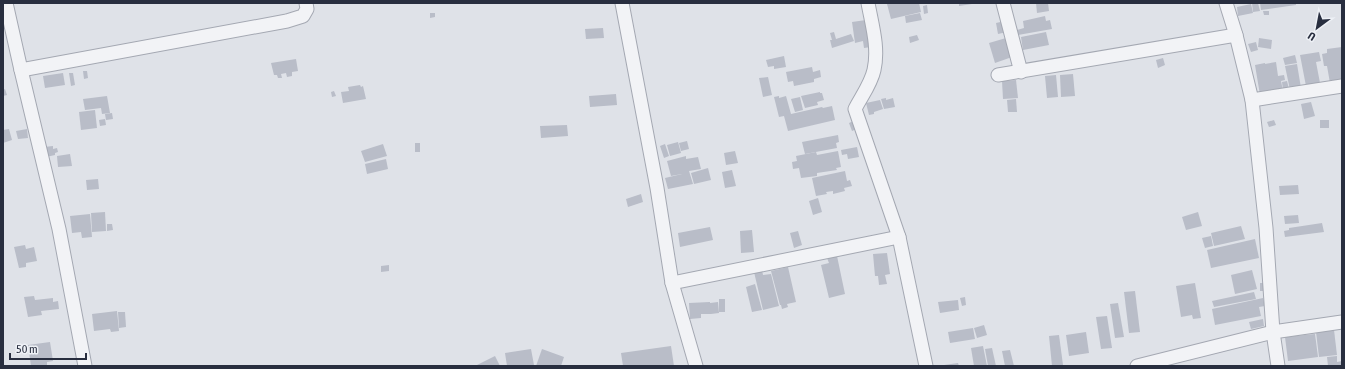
<svg xmlns="http://www.w3.org/2000/svg" width="1345" height="369" font-family="'Asap Condensed',sans-serif">
  <style>
    .building { fill: #b9bdc8 }
    .lines { fill: none; stroke-linecap: round; stroke-linejoin: round }
    .minor-casing { stroke: #a4a8b2; stroke-width: 15 }
    .minor { stroke: #f2f3f6; stroke-width: 13 }
  </style>
  <rect width="100%" height="100%" fill="#dfe2e8"/>
  <g class="building">
    <polygon points="892,3 919,3 921,12 891,19 887,4"/>
    <polygon points="959,3 972,3 972,4 959,6"/>
    <polygon points="1036,3 1048,3 1049,11 1037,13"/>
    <polygon points="1252,3 1258,3 1260,11 1253,12"/>
    <polygon points="1260,3 1296,3 1296,5 1261,10"/>
    <polygon points="1251,4 1253,13 1238,16 1237,7"/>
    <polygon points="927,5 928,13 924,14 923,6"/>
    <polygon points="1263,11 1269,11 1269,15 1264,15"/>
    <polygon points="430,13 435,13 435,17 430,18"/>
    <polygon points="920,13 922,20 906,23 905,16"/>
    <polygon points="1045,16 1046,21 1050,20 1052,29 1018,35 1017,30 1024,28 1023,21"/>
    <polygon points="866,20 871,47 864,48 863,41 855,43 852,22"/>
    <polygon points="1005,21 1007,32 998,34 996,23"/>
    <polygon points="603,28 604,38 586,39 585,29"/>
    <polygon points="834,32 836,39 851,34 854,41 832,48 830,40 832,40 830,33"/>
    <polygon points="1046,32 1049,45 1023,50 1021,37"/>
    <polygon points="917,35 919,40 910,43 909,37"/>
    <polygon points="1006,38 1012,57 995,63 989,43"/>
    <polygon points="1259,38 1272,40 1271,49 1258,47"/>
    <polygon points="1256,42 1258,50 1251,52 1248,44"/>
    <polygon points="1342,47 1342,81 1330,83 1327,66 1324,66 1322,54 1327,53 1327,49"/>
    <polygon points="1319,52 1321,61 1316,62 1320,83 1306,86 1300,55"/>
    <polygon points="1295,55 1297,63 1285,65 1283,58"/>
    <polygon points="784,56 786,67 774,69 774,66 768,67 766,60"/>
    <polygon points="1163,58 1165,65 1158,68 1156,60"/>
    <polygon points="296,59 298,71 292,72 292,76 287,77 286,73 281,74 282,78 278,78 277,75 274,75 271,63"/>
    <polygon points="1276,62 1278,76 1284,75 1285,80 1281,81 1283,91 1260,95 1255,65 1265,63 1268,81 1265,64"/>
    <polygon points="1297,64 1301,88 1290,90 1285,66"/>
    <polygon points="812,67 813,72 820,70 821,77 814,79 814,82 794,86 793,81 788,82 786,72"/>
    <polygon points="83,71 87,71 88,78 84,79"/>
    <polygon points="63,73 65,85 45,88 43,76"/>
    <polygon points="69,73 73,73 75,85 71,86"/>
    <polygon points="1073,74 1075,96 1061,97 1060,75"/>
    <polygon points="1056,75 1058,97 1047,98 1045,76"/>
    <polygon points="768,77 772,95 763,97 759,78"/>
    <polygon points="1016,80 1018,98 1003,99 1002,81"/>
    <polygon points="1287,81 1289,89 1283,90 1282,82"/>
    <polygon points="360,85 361,87 363,86 366,99 343,103 341,92 349,91 348,87"/>
    <polygon points="5,89 7,95 3,96 3,90"/>
    <polygon points="334,91 336,96 332,97 331,92"/>
    <polygon points="820,92 820,93 822,93 824,100 817,102 818,105 805,108 801,96"/>
    <polygon points="616,94 617,105 590,107 589,96"/>
    <polygon points="107,96 110,113 102,114 101,108 85,110 83,99"/>
    <polygon points="779,96 779,98 786,96 791,114 822,107 823,108 832,106 835,120 788,131 784,116 779,117 774,97"/>
    <polygon points="800,97 803,110 795,112 791,99"/>
    <polygon points="886,98 886,100 893,98 895,107 884,109 881,99"/>
    <polygon points="1016,99 1017,112 1008,112 1007,100"/>
    <polygon points="880,100 883,109 874,112 874,114 869,115 866,103"/>
    <polygon points="1311,102 1315,116 1304,119 1301,104"/>
    <polygon points="95,110 97,128 81,130 79,112"/>
    <polygon points="112,113 113,119 106,120 105,114"/>
    <polygon points="105,119 106,125 100,126 99,120"/>
    <polygon points="856,120 859,128 852,131 849,123"/>
    <polygon points="1274,120 1276,125 1269,127 1267,122"/>
    <rect x="1320" y="120" width="9" height="8"/>
    <polygon points="567,125 568,136 541,138 540,126"/>
    <polygon points="9,129 12,140 3,143 3,130"/>
    <polygon points="27,129 28,138 18,139 16,131"/>
    <polygon points="838,135 839,142 836,143 837,148 805,154 802,142"/>
    <polygon points="687,141 689,149 681,151 679,143"/>
    <polygon points="678,142 681,153 670,156 667,145"/>
    <rect x="415" y="143" width="5" height="9"/>
    <polygon points="383,144 387,156 365,162 361,151"/>
    <polygon points="665,144 669,156 664,158 660,146"/>
    <polygon points="53,146 53,149 57,148 58,152 55,153 55,155 46,157 44,147"/>
    <polygon points="857,147 859,157 848,159 847,154 842,155 841,150"/>
    <polygon points="735,151 738,163 726,165 724,153"/>
    <polygon points="838,151 841,167 836,168 837,170 817,173 817,176 801,178 799,168 793,169 792,162 797,161 796,156 816,152 817,155"/>
    <polygon points="70,154 72,166 58,167 57,156"/>
    <polygon points="686,156 686,159 698,157 701,169 689,171 693,184 668,189 665,178 682,174 671,176 667,161"/>
    <polygon points="386,159 388,169 367,174 365,164"/>
    <polygon points="708,168 711,180 694,184 691,173"/>
    <polygon points="732,170 736,186 725,188 722,172"/>
    <polygon points="845,171 847,181 850,180 852,186 844,188 845,191 833,194 833,191 826,192 827,194 816,196 812,178"/>
    <polygon points="98,179 99,189 87,190 86,180"/>
    <polygon points="1298,185 1299,194 1280,195 1279,186"/>
    <polygon points="641,194 643,202 628,207 626,199"/>
    <polygon points="818,198 822,212 813,215 809,201"/>
    <polygon points="105,212 106,231 92,232 91,213"/>
    <polygon points="1198,212 1202,226 1186,230 1182,217"/>
    <polygon points="90,214 92,237 82,238 81,232 72,233 70,216"/>
    <polygon points="1298,215 1299,223 1285,224 1284,216"/>
    <polygon points="1322,223 1324,232 1285,237 1284,231 1289,230 1289,228"/>
    <polygon points="107,224 112,224 113,230 107,231"/>
    <polygon points="1241,226 1245,239 1214,246 1211,233"/>
    <polygon points="710,227 713,240 680,247 678,233"/>
    <polygon points="752,230 754,252 741,253 740,231"/>
    <polygon points="798,231 802,245 794,248 790,233"/>
    <polygon points="1211,236 1213,246 1205,248 1202,238"/>
    <polygon points="1255,239 1259,258 1211,268 1207,250"/>
    <polygon points="25,245 26,249 34,247 37,261 26,263 26,267 19,268 14,247"/>
    <polygon points="887,253 890,274 885,275 887,284 879,285 878,276 875,276 873,254"/>
    <polygon points="837,256 845,294 829,298 821,265 829,263 827,258"/>
    <polygon points="389,265 389,271 381,272 381,266"/>
    <polygon points="788,267 796,302 787,304 788,307 782,309 781,305 780,305 771,271"/>
    <polygon points="762,270 763,275 771,274 779,306 763,310 754,272"/>
    <polygon points="1252,270 1257,289 1235,294 1231,275"/>
    <polygon points="1195,283 1201,318 1193,319 1192,315 1181,317 1176,286"/>
    <rect x="1260" y="283" width="6" height="8"/>
    <polygon points="755,284 762,310 752,312 746,287"/>
    <polygon points="1135,291 1140,332 1129,333 1124,292"/>
    <polygon points="1254,292 1256,299 1214,307 1212,301"/>
    <polygon points="34,296 35,300 53,298 53,302 58,301 59,309 41,311 42,315 28,317 24,297"/>
    <polygon points="965,297 966,305 962,306 960,298"/>
    <polygon points="1263,298 1265,306 1259,307 1261,316 1215,325 1212,309"/>
    <rect x="719" y="299" width="6" height="13"/>
    <polygon points="958,300 959,310 940,313 938,302"/>
    <polygon points="710,302 710,303 718,302 719,313 711,314 710,307 711,314 701,314 701,318 690,319 689,303"/>
    <polygon points="1118,303 1124,337 1115,338 1110,304"/>
    <polygon points="117,311 119,331 111,332 110,329 94,331 92,314"/>
    <polygon points="118,312 125,312 126,327 119,328"/>
    <polygon points="1107,316 1112,348 1101,349 1096,317"/>
    <polygon points="1263,319 1264,326 1251,329 1249,322"/>
    <polygon points="984,325 987,335 977,338 974,328"/>
    <polygon points="973,328 975,339 950,343 948,332"/>
    <polygon points="1334,330 1337,355 1319,357 1316,332"/>
    <polygon points="1086,332 1089,353 1069,356 1066,335"/>
    <polygon points="1315,334 1318,357 1288,361 1285,337"/>
    <polygon points="1059,335 1063,365 1052,366 1049,336"/>
    <polygon points="50,342 53,361 47,362 47,365 31,366 28,345"/>
    <polygon points="671,346 674,366 623,366 621,353"/>
    <polygon points="983,346 987,366 974,366 971,348"/>
    <polygon points="992,348 996,366 988,366 985,349"/>
    <polygon points="531,349 534,365 507,366 505,353"/>
    <polygon points="542,349 564,357 561,366 536,366"/>
    <polygon points="1010,350 1014,366 1005,366 1002,351"/>
    <polygon points="495,356 500,366 475,366"/>
    <polygon points="1337,356 1337,362 1342,361 1342,366 1328,366 1327,357"/>
    <polygon points="958,363 959,366 944,366 944,365"/>
  </g>
  <g class="lines">
    <defs>
      <g id="minor">
        <polyline points="6,3 21,70 59,229 85,366"/>
        <polyline points="622,3 657,188 672,283 696,366"/>
        <path d="M868,3C872,25 879,48 874,70C871,84 861,97 855,109L899,237L926,366"/>
        <polyline points="1003,3 1021,72"/>
        <polyline points="1226,3 1236,35 1252,100 1266,228 1273,332 1278,366"/>
        <polyline points="21,70 287,21 303,16 307,9 306,3"/>
        <polyline points="998,75 1236,35"/>
        <polyline points="1252,100 1342,86"/>
        <polyline points="672,283 899,237"/>
        <polyline points="1137,366 1273,332 1342,322"/>
      </g>
    </defs>
    <use href="#minor" class="minor-casing"/>
    <use href="#minor" class="minor"/>
  </g>
  <rect width="1345" height="369" fill="none" stroke="#282e3f" stroke-width="8"/>
  <g transform="translate(1317 28) rotate(212)" stroke="#eef1f6" stroke-width="3" paint-order="stroke">
  <path d="M0-3L7 15L0 10L-7 15Z" fill="#282e3f"/>
  <text y="-6" font-size="11" font-weight="bold" text-anchor="middle" fill="#282e3f">U</text>
  </g>
  <path d="M10 353v6h76v-6" fill="none" stroke="#282e3f" stroke-width="2"/>
  <text x="16" y="353" font-size="12" fill="#282e3f" stroke="#eef1f6" stroke-width="3" paint-order="stroke">50 m</text>
</svg>
